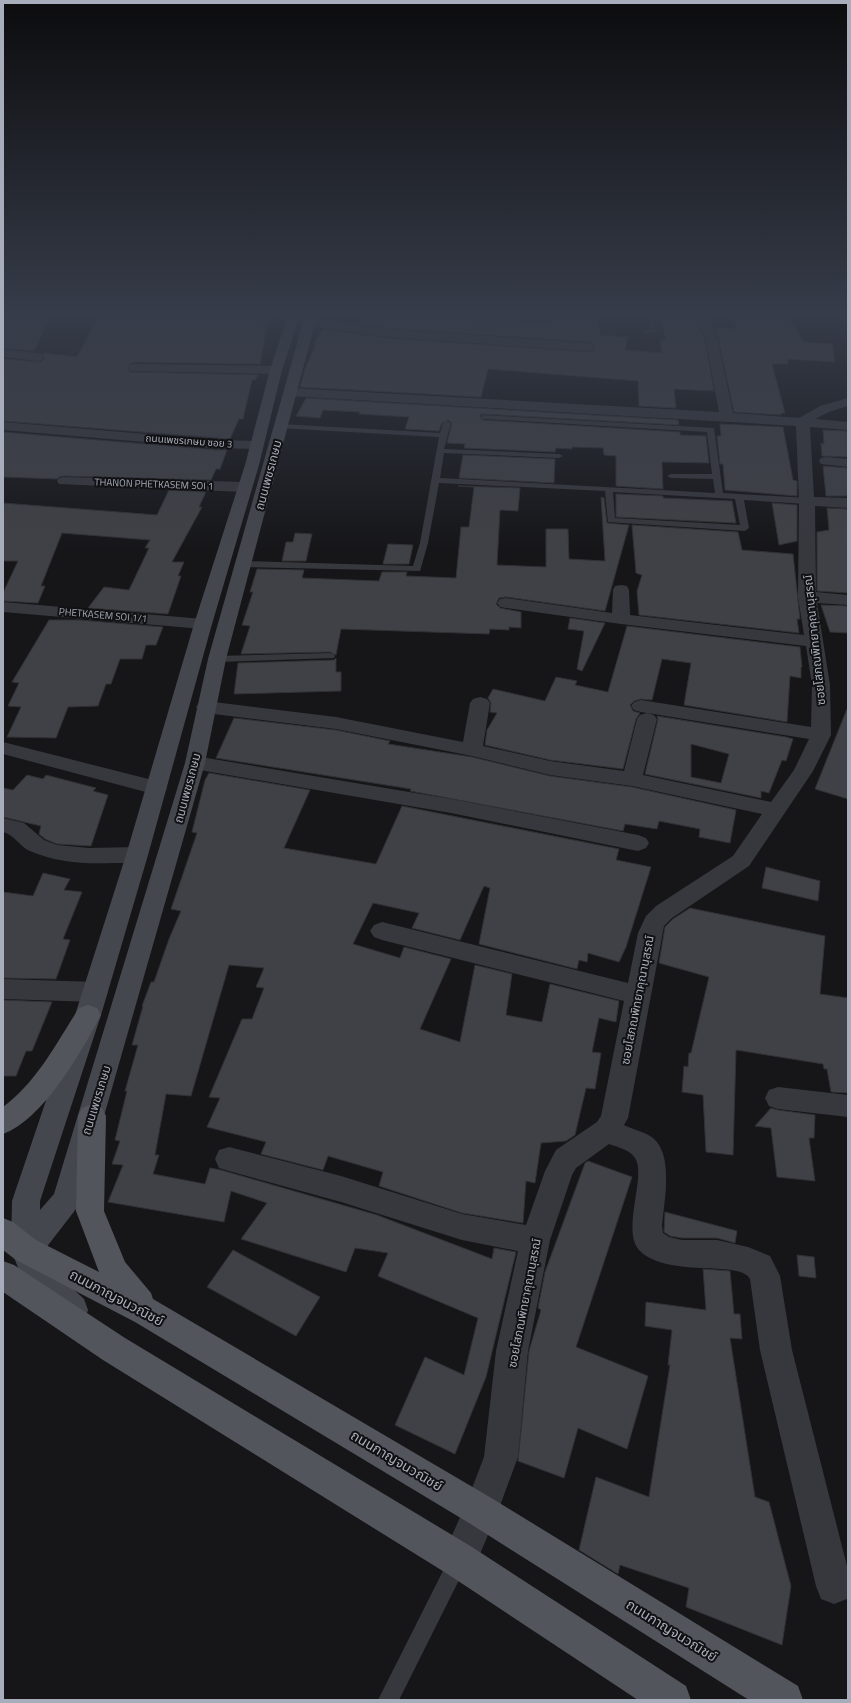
<svg xmlns="http://www.w3.org/2000/svg" width="851" height="1703" font-family="'Titillium Web','Noto Sans Thai',sans-serif">
  <style>
    .building { fill: #404146; stroke: #303035; fill-rule: evenodd }
    .lines { fill: none; stroke-linecap: round; stroke-linejoin: round }
    .lane { fill: #37383e; fill-rule: evenodd }
    .street { fill: #37383e; fill-rule: evenodd }
    .secondary { fill: #45474e; fill-rule: evenodd }
    .primary { fill: #53555d; fill-rule: evenodd }
    .labels { text-anchor: middle; dominant-baseline: central; stroke-width: 4; stroke-linejoin: round; paint-order: stroke }
    .far-street-label { font-size: 10px; fill: #a7adba; stroke: #111114 }
    .street-label { font-size: 12px; fill: #a7adba; stroke: #111114 }
    .near-street-label { font-size: 14px; fill: #a7adba; stroke: #111114 }
  </style>
  <rect width="100%" height="100%" fill="#161619"/>
  <g class="building">
    <polygon points="3,312 16,312 15,315 22,320 50,318 34,351 3,348"/>
    <polygon points="175,312 254,312 254,313 258,313 256,320 268,320 260,364 135,362 130,364 128,368 130,372 258,375 255,380 252,380 243,419 239,419 230,439 3,421 3,359 38,362 42,361 45,358 43,353 77,357 98,316 103,315 174,314"/>
    <polygon points="554,312 597,312 600,335 628,337 625,350 662,353 660,339 666,340 659,312 694,312 705,341 714,391 674,389 676,408 639,406 638,381 488,369 481,397 300,387 305,369 316,344 313,344 323,329 386,338 588,352 593,351 595,346 592,343 588,342 386,328 360,324 362,317 551,322 558,316"/>
    <polygon points="732,312 766,312 768,315 787,315 804,342 832,344 835,362 787,359 788,364 772,364 785,413 781,413 781,415 734,412 719,341 715,328 737,329 732,316 734,316"/>
    <polygon points="306,398 678,420 679,425 482,414 480,415 482,420 680,432 680,435 706,436 709,463 662,462 663,489 616,486 616,456 604,455 603,448 572,447 572,449 556,448 555,452 464,448 465,444 447,443 452,423 448,420 442,423 439,431 405,429 409,417 359,414 360,412 323,410 320,418 296,416"/>
    <polygon points="720,424 783,427 793,480 797,481 797,496 725,490 723,464 720,464 717,436 721,436"/>
    <polygon points="823,430 848,431 848,457 822,456 821,443 824,444"/>
    <polygon points="3,432 216,450 227,450 220,469 216,469 211,480 64,476 59,477 57,479 3,477"/>
    <polygon points="463,455 555,459 554,483 459,478"/>
    <polygon points="823,466 848,468 848,496 826,496"/>
    <polygon points="458,486 520,488 518,511 500,510 497,565 546,567 546,529 568,529 569,559 605,561 601,497 604,498 607,523 629,525 605,611 506,597 499,598 496,604 500,608 521,612 521,628 509,627 509,630 490,629 489,634 341,629 336,655 330,652 241,654 250,626 242,625 253,592 250,592 257,569 304,570 302,578 379,581 382,572 407,572 406,576 456,578 461,527 469,527 474,487"/>
    <polygon points="169,490 206,492 199,507 202,507 172,562 184,562 178,576 181,576 168,614 88,608 104,587 129,590 149,548 145,548 150,540 62,533 41,586 45,586 38,603 3,601 3,593 18,561 3,561 3,503 157,515"/>
    <polygon points="616,494 663,496 663,498 732,501 736,523 616,517"/>
    <polygon points="772,503 797,505 797,541 779,545"/>
    <polygon points="827,508 848,509 848,593 817,591 817,532 829,530"/>
    <polygon points="632,525 738,532 742,550 793,554 800,619 797,619 799,633 639,615 637,591 642,575 636,573"/>
    <polygon points="295,533 312,534 306,561 282,561 286,542 293,542"/>
    <polygon points="388,544 413,545 409,564 383,564"/>
    <polygon points="821,605 848,606 848,633 830,632"/>
    <polygon points="570,618 605,623 582,671 577,669 584,631 568,629"/>
    <polygon points="49,620 80,620 163,627 156,645 146,645 142,659 120,659 111,684 106,684 98,706 68,707 56,738 7,737 21,707 8,706 19,683 12,682"/>
    <polygon points="627,626 800,647 802,667 801,667 801,678 790,676 787,722 684,705 691,663 662,659 652,700 641,699 634,701 630,705 633,711 640,713 636,719 623,769 550,760 485,745 487,730 497,713 490,712 491,703 488,698 493,689 545,701 556,677 577,681 575,685 608,692"/>
    <polygon points="336,658 336,672 341,672 341,691 234,694 238,663 334,660"/>
    <polygon points="847,709 848,709 848,799 815,789"/>
    <path d="M657,716L786,737L793,739L786,761L782,760L769,793L761,791V798L645,774L658,719ZM691,744L729,754L721,783L691,777Z"/>
    <polygon points="234,718 336,730 390,741 388,744 472,757 550,776 632,787 736,810 730,843 699,837 700,829 659,821 657,829 625,824 623,831 410,791 411,789 216,758"/>
    <polygon points="209,773 310,790 284,848 376,864 402,806 619,849 616,860 651,867 626,947 619,962 588,953 587,962 579,960 577,969 479,944 490,888 484,886 460,940 412,928 419,913 373,903 353,944 400,958 404,947 451,959 420,1029 460,1042 475,965 512,974 506,1015 542,1022 550,984 619,1001 616,1022 599,1018 592,1052 601,1053 595,1089 586,1088 575,1135 566,1141 541,1143 535,1183 526,1181 523,1223 462,1213 379,1186 383,1172 328,1156 323,1170 261,1154 266,1142 207,1127 220,1098 209,1097 242,1019 252,1019 264,988 256,987 264,968 229,965 191,1096 166,1094 155,1155 159,1155 153,1174 205,1184 210,1168 221,1170 377,1215 492,1259 494,1248 516,1252 486,1377 455,1454 395,1425 425,1357 464,1375 478,1318 378,1276 388,1253 355,1248 346,1272 241,1239 267,1203 231,1191 224,1222 108,1202 123,1165 112,1164 120,1141 115,1140 127,1091 125,1091 138,1045 132,1045 143,1006 142,1006 151,982 154,982 169,939 181,911 171,909 197,833 192,832 205,780"/>
    <polygon points="27,775 43,779 46,775 96,788 93,791 108,795 91,846 57,844 45,839 39,834 41,826 3,817 3,788 13,790"/>
    <polygon points="766,867 820,881 818,901 762,888"/>
    <polygon points="43,873 70,879 64,890 82,892 63,939 70,940 56,979 3,978 3,892 33,896"/>
    <polygon points="690,908 825,936 820,994 848,998 848,1093 831,1092 827,1069 824,1069 823,1064 736,1050 733,1155 706,1152 703,1095 682,1092 684,1066 688,1067 689,1053 691,1053 709,977 659,963 665,927 673,919"/>
    <polygon points="3,1000 52,1002 32,1051 26,1051 16,1076 3,1076"/>
    <polygon points="771,1108 778,1110 815,1115 814,1138 809,1138 815,1181 777,1177 771,1128 755,1126"/>
    <polygon points="588,1161 632,1177 576,1347 648,1376 627,1449 578,1428 564,1478 518,1461 529,1351 541,1310 538,1308 545,1272 585,1163"/>
    <polygon points="665,1212 737,1231 735,1243 717,1238 682,1238 670,1236 664,1232"/>
    <polygon points="233,1250 320,1297 296,1336 207,1287"/>
    <polygon points="797,1255 814,1257 816,1278 799,1276"/>
    <polygon points="703,1269 730,1271 734,1314 740,1314 742,1339 730,1338 755,1497 769,1502 791,1586 782,1645 686,1607 689,1588 620,1565 618,1574 579,1550 596,1477 649,1497 670,1365 668,1365 672,1330 645,1326 646,1302 706,1310"/>
  </g>
  <g class="lines">
    <g class="lane">
      <polygon points="648,312 654,312 656,332 647,333 644,331 650,329"/>
      <path d="M482,415L714,428L723,493L807,498L811,501L807,504L744,500L749,528L745,531L608,522L605,491L439,483L428,543L420,571L243,567L239,564L243,561L413,566L420,543L439,437L278,428L277,426L281,424L440,433L443,423L447,421L451,423L444,449L559,454L563,456L559,458L444,453L440,478L715,493L713,479L671,478L667,476L671,474H712L707,432L485,419H482ZM613,492L735,499L740,525L615,518Z"/>
      <polygon points="330,653 334,654 335,656 334,658 217,662 212,659 217,656"/>
      <polygon points="458,1552 465,1555 468,1562 399,1700 378,1700 451,1555"/>
    </g>
    <g class="street">
      <polygon points="18,312 104,312 102,314 98,315 22,318 18,316 16,314"/>
      <polygon points="354,312 551,312 555,314 557,316 555,318 551,320 360,315 356,314"/>
      <path d="M695,312H707L718,341L733,413L799,418L820,406L848,398V406L829,412L815,419L848,422V430L810,427L814,497L848,498V508L815,506L816,592L848,595V605L817,603L830,685L831,735L813,771L749,866L672,918L664,926L628,1118L624,1125C632,1129 642,1131 650,1136C675,1151 664,1201 662,1226L663,1233L669,1237L682,1240H717L748,1247L770,1256L780,1276L792,1350L848,1570V1596L847,1599L834,1604L821,1599L816,1586L760,1350L750,1279C739,1259 666,1279 639,1250C621,1230 647,1175 635,1158C630,1150 618,1147 609,1144L576,1168L572,1175L550,1240L528,1351L518,1457L498,1511L472,1573L459,1578L446,1573L441,1560L466,1504L484,1457L496,1351L518,1251L462,1240L341,1202L229,1171L219,1168L215,1159L219,1150L229,1147L341,1176L462,1214L526,1225L545,1171L556,1150L597,1122L601,1116L624,1001L382,940L374,937L370,931L374,925L382,922L628,983L638,933L646,916L656,906L733,856L762,814L632,786L550,775L472,756L336,729L206,713L199,711L196,707L199,703L206,701L336,717L463,742L470,703L473,699L480,697L487,699L490,703L483,746L550,761L624,771L637,719L640,715L647,713L654,715L657,719L643,775L771,802L794,770L809,739L641,712L634,710L631,706L634,702L641,700L811,727L812,685L806,646L621,624L506,608L500,607L497,603L500,599L506,598L612,613L613,590L615,586L621,585L627,586L629,590L630,615L804,635L798,597L799,501L796,426L290,396L285,395L283,392L285,389L290,388L719,412L706,341Z"/>
      <polygon points="308,318 386,329 588,343 592,344 594,347 592,350 588,351 386,337 304,325 302,322 304,319"/>
      <polygon points="3,349 38,353 42,354 44,357 42,360 38,361 3,357"/>
      <polygon points="135,364 276,366 281,367 282,370 281,373 276,374 130,371 129,368 130,365"/>
      <polygon points="3,422 216,440 256,441 261,442 263,445 261,448 256,449 216,448 3,430"/>
      <polygon points="826,457 848,459 848,467 821,464 819,461 821,458"/>
      <polygon points="64,477 244,482 249,484 252,487 249,490 244,492 59,484 57,481 59,478"/>
      <polygon points="3,602 203,619 209,620 212,624 209,628 203,629 3,612"/>
      <polygon points="3,742 164,783 167,788 164,793 157,795 3,754"/>
      <polygon points="195,756 451,799 638,835 646,838 649,843 646,848 638,851 451,813 188,768 185,763 188,758"/>
      <path d="M3,818L24,823L44,840L57,845L89,848L137,847L145,850L148,855L145,860C135,863 125,863 114,863C86,864 57,863 30,851C20,847 15,835 3,832Z"/>
      <polygon points="3,979 96,982 105,985 108,992 105,999 96,1002 3,999"/>
      <polygon points="778,1087 848,1095 848,1117 778,1109 769,1106 765,1098 769,1090"/>
    </g>
    <polygon class="secondary" points="289,312 301,312 282,370 259,465 212,624 148,855 101,1015 40,1201 40,1210 54,1194 185,763 208,659 306,312 318,312 226,659 205,763 80,1200 76,1209 42,1253 47,1265 84,1299 88,1310 84,1321 73,1325 62,1321 25,1285 11,1250 12,1201 75,1015 126,855 194,624 245,465 270,370"/>
    <g class="primary">
      <path d="M88,1005L97,1008L101,1015C81,1052 44,1119 3,1134V1107C37,1082 57,1042 79,1008Z"/>
      <polygon points="92,1104 102,1108 106,1116 104,1211 125,1262 151,1293 153,1299 493,1499 798,1686 803,1700 749,1700 469,1523 135,1322 16,1260 3,1250 3,1218 13,1222 36,1240 99,1272 76,1211 78,1116 82,1108"/>
      <polygon points="3,1261 14,1265 125,1338 472,1547 686,1686 691,1700 638,1700 446,1573 103,1360 3,1292"/>
    </g>
  </g>
  <linearGradient id="sky" x2="0" y2="1"><stop stop-color="#0c0c0e"/><stop offset="0.57" stop-color="#363c49"/><stop offset="1" stop-color="#363c49" stop-opacity="0"/></linearGradient>
  <rect width="851" height="550" fill="url(#sky)"/>
  <g class="labels">
    <g class="far-street-label">
      <text transform="translate(189 441) rotate(4)">ถนนเพชรเกษม ซอย 3</text>
      <text transform="translate(154 484) rotate(2)">THANON PHETKASEM SOI 1</text>
      <text transform="translate(103 615) rotate(5)">PHETKASEM SOI 1/1</text>
    </g>
    <g class="street-label">
      <text transform="translate(268 475) rotate(-75)">ถนนเพชรเกษม</text>
      <text transform="translate(814 640) rotate(-96)">ซอยโสภณพิทยาคุณานุสรณ์</text>
      <text transform="translate(187 788) rotate(-75)">ถนนเพชรเกษม</text>
      <text transform="translate(637 1000) rotate(-79)">ซอยโสภณพิทยาคุณานุสรณ์</text>
      <text transform="translate(96 1100) rotate(-73)">ถนนเพชรเกษม</text>
      <text transform="translate(524 1303) rotate(-79)">ซอยโสภณพิทยาคุณานุสรณ์</text>
    </g>
    <g class="near-street-label">
      <text transform="translate(117 1297) rotate(28)">ถนนกาญจนวณิชย์</text>
      <text transform="translate(397 1460) rotate(31)">ถนนกาญจนวณิชย์</text>
      <text transform="translate(672 1630) rotate(32)">ถนนกาญจนวณิชย์</text>
    </g>
  </g>
  <rect width="851" height="1703" fill="none" stroke="#a7adba" stroke-width="8"/>
</svg>
